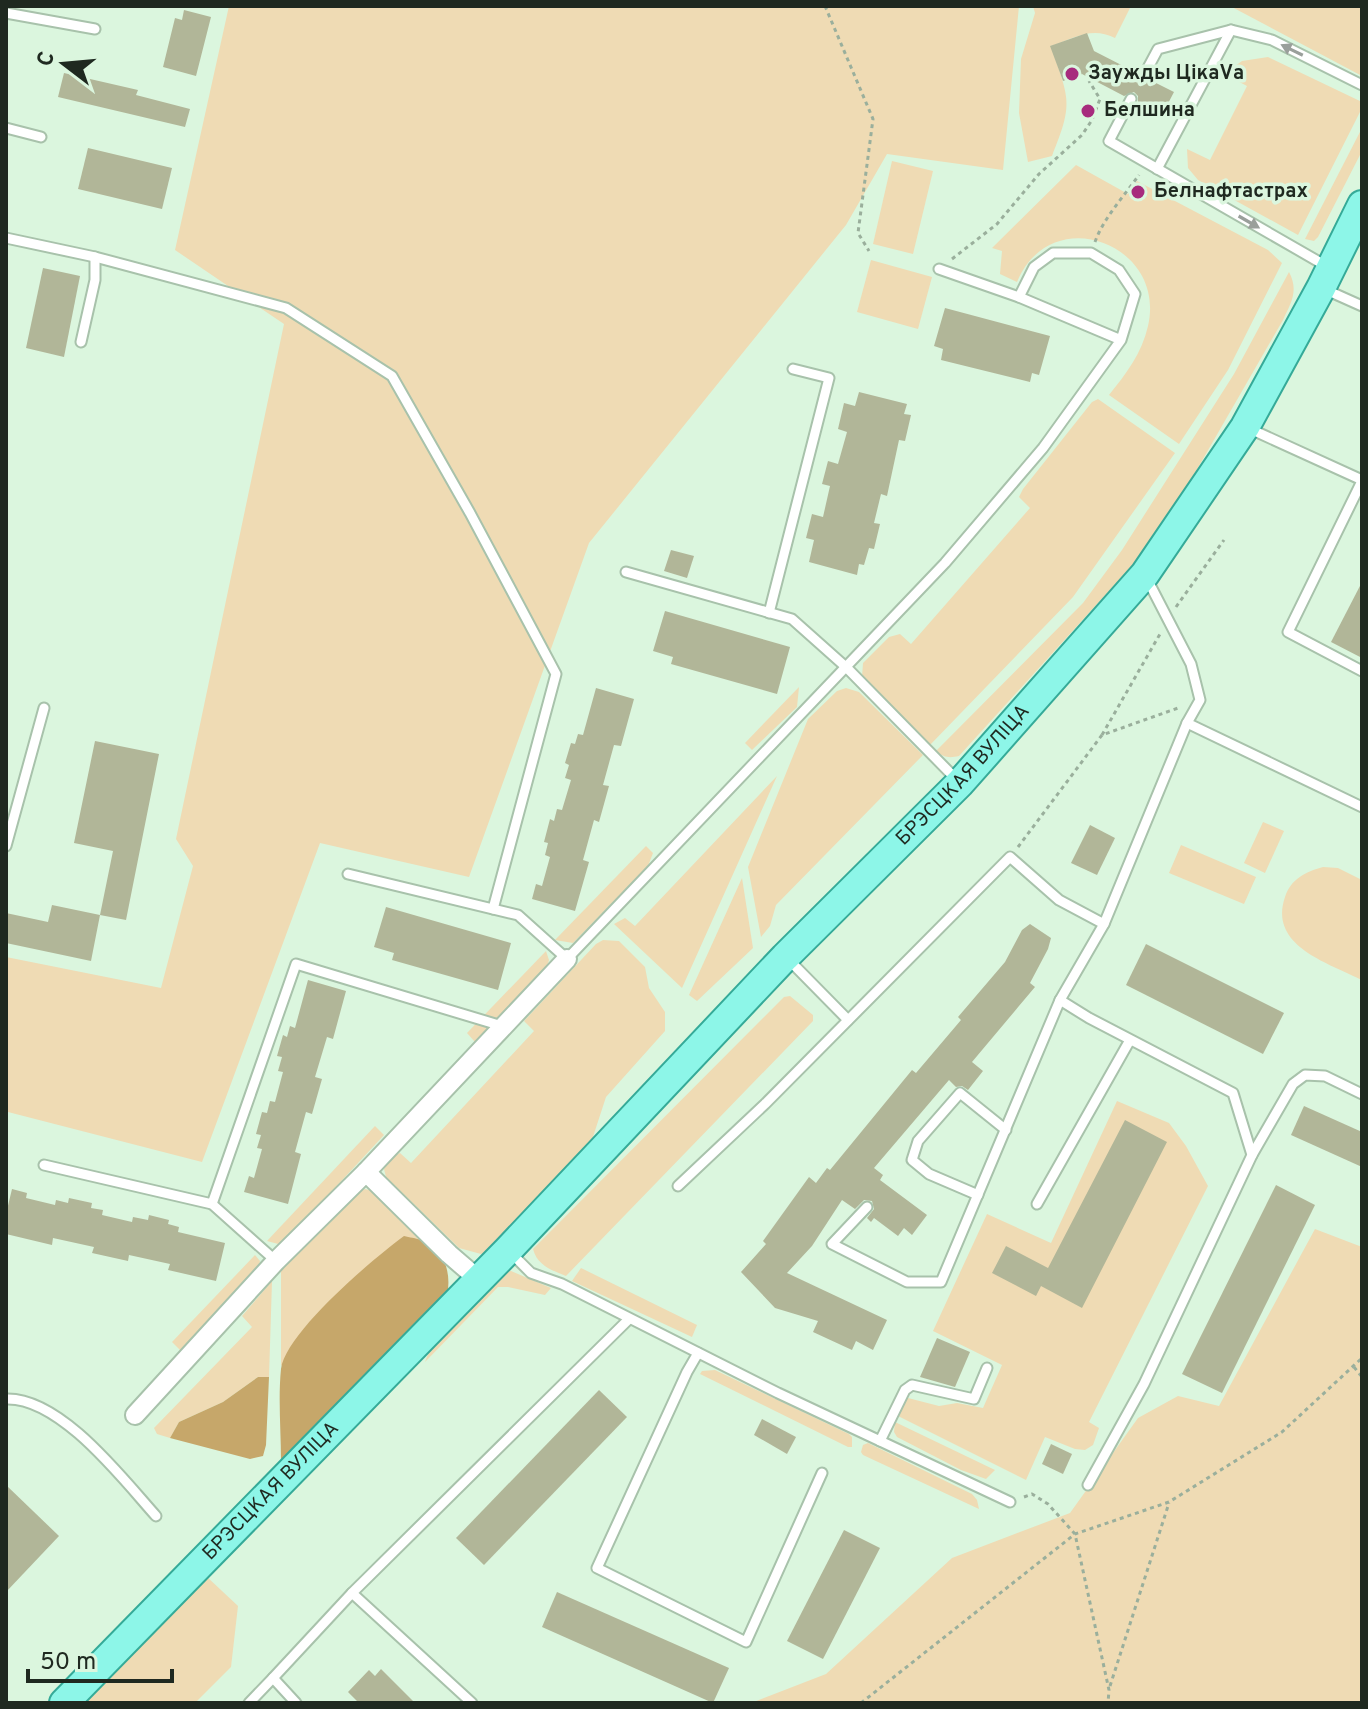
<svg xmlns="http://www.w3.org/2000/svg" width="1368" height="1709" font-family="Overpass,sans-serif">
  <style>
    .green { fill: #efdbb4 }
    .forest { fill: #c6a76a }
    .building { fill: #b1b698 }
    .lines { fill: none; stroke-linecap: round; stroke-linejoin: round }
    .service-casing { stroke: #a8c2ab; stroke-width: 13 }
    .minor-casing { stroke: #a8c2ab; stroke-width: 22 }
    .primary-casing { stroke: #35aa98; stroke-width: 32 }
    .path { stroke: #9aaf9c; stroke-width: 3; stroke-dasharray: 4 4; stroke-linecap: butt }
    .service { stroke: #fff; stroke-width: 9 }
    .minor { stroke: #fff; stroke-width: 18 }
    .primary { stroke: #8df6e8; stroke-width: 28 }
    .oneway { fill: #9a9f9b }
    .poi-dot { fill: #a72b7d; stroke: #dbf6de; stroke-width: 3 }
    .labels { text-anchor: middle; dominant-baseline: central; stroke-width: 7; stroke-linejoin: round; paint-order: stroke }
    .poi-label { font-size: 20px; font-weight: bold; fill: #1f2920; stroke: #dbf6de; text-anchor: start }
    .street-label { font-size: 20px; fill: #1f2920; stroke: #dbf6de }
  </style>
  <rect width="100%" height="100%" fill="#dbf6de"/>
  <g class="green">
    <polygon points="229,6 1019,6 1003,170 887,154 846,225 589,543 469,877 320,843 202,1162 8,1112 6,1118 6,957 161,988 193,866 176,839 284,324 175,250"/>
    <path d="M1033,6H1131L1115,38C1092,26 1074,38 1051,46C1069,100 1074,102 1052,156L1028,162L1019,113L1021,59L1035,13Z"/>
    <polygon points="1230,6 1360,6 1362,76"/>
    <polygon points="1268,57 1362,102 1362,108 1298,235 1198,180 1188,168 1187,149 1210,160 1247,86 1224,74 1242,61"/>
    <polygon points="1362,128 1362,151 1318,237 1314,241 1305,239"/>
    <polygon points="892,161 933,171 913,254 873,244"/>
    <path d="M1076,165L1128,194L1137,181L1268,250L1282,263L1228,370L1179,444L1109,395C1126,374 1142,353 1148,326C1167,244 1051,200 1017,282L1000,274L1002,251L992,248Z"/>
    <polygon points="871,260 932,277 918,329 857,312"/>
    <path d="M1289,272C1299,291 1291,303 1283,320L1165,525L1147,549L959,756C950,758 944,758 936,751L1083,603L1122,550L1234,374Z"/>
    <polygon points="1098,399 1175,453 1073,597 930,745 862,677 863,663 889,637 900,634 911,644 1030,508 1019,497 1023,489 1092,402"/>
    <polygon points="799,687 797,707 752,750 745,743"/>
    <polygon points="846,688 859,692 923,755 776,905 770,926 761,937 748,867 808,719 837,691"/>
    <polygon points="777,776 682,988 614,924 625,918 635,926"/>
    <polygon points="1263,822 1284,831 1265,873 1244,863"/>
    <polygon points="1181,845 1256,877 1244,904 1169,873"/>
    <polygon points="646,846 653,853 648,866 573,943 555,940"/>
    <path d="M1323,867L1338,868L1362,880V980C1329,963 1268,946 1285,897C1291,879 1305,872 1323,867Z"/>
    <polygon points="742,878 753,948 697,1001 689,995"/>
    <polygon points="603,940 619,941 645,967 649,988 665,1012 665,1031 606,1097 590,1146 491,1251 481,1254 459,1248 386,1177 384,1169 388,1159 400,1153 411,1163 534,1031 524,1021 596,944"/>
    <polygon points="546,951 549,960 546,970 475,1042 467,1033"/>
    <path d="M790,996L813,1015V1021L566,1276C551,1270 537,1265 533,1249L784,997Z"/>
    <polygon points="1117,1101 1169,1123 1186,1146 1208,1186 1089,1422 1099,1428 1093,1445 1085,1450 1075,1449 1045,1437 1026,1480 896,1415 902,1403 908,1398 939,1406 957,1403 983,1408 1002,1365 933,1331 987,1214 1051,1243"/>
    <polygon points="375,1126 384,1135 282,1245 267,1241"/>
    <polygon points="365,1189 377,1192 429,1243 334,1298 307,1325 281,1366 281,1269 356,1193"/>
    <polygon points="1315,1229 1362,1247 1362,1703 751,1703 826,1674 952,1558 1070,1513 1138,1418 1178,1396 1219,1406"/>
    <polygon points="255,1255 260,1261 258,1270 181,1351 172,1342"/>
    <polygon points="581,1268 697,1325 692,1337 572,1281"/>
    <polygon points="511,1271 551,1288 545,1295 508,1287 498,1287 425,1362 433,1341 501,1272"/>
    <polygon points="272,1281 269,1377 258,1377 223,1402 179,1422 170,1438 157,1434 154,1428 252,1327 242,1316"/>
    <polygon points="715,1370 849,1434 852,1437 852,1447 848,1447 700,1374 702,1371"/>
    <polygon points="895,1422 995,1470 986,1479 961,1470 897,1437 894,1432"/>
    <polygon points="868,1443 972,1494 977,1500 979,1509 863,1455 861,1452 863,1445"/>
    <polygon points="206,1576 238,1606 231,1667 195,1703 86,1703"/>
  </g>
  <g class="forest">
    <path d="M404,1236C412,1238 423,1239 430,1244C447,1256 451,1277 447,1296L281,1461C281,1431 278,1399 281,1369C286,1332 374,1258 404,1236Z"/>
    <polygon points="258,1377 269,1377 266,1445 263,1456 250,1459 170,1438 179,1422 223,1402"/>
  </g>
  <g class="building">
    <polygon points="184,10 211,17 196,76 163,67 175,18 182,20"/>
    <polygon points="1087,33 1094,51 1137,73 1139,83 1144,84 1150,80 1174,92 1162,115 1138,103 1138,96 1134,92 1124,96 1082,74 1063,81 1050,46"/>
    <polygon points="64,73 138,90 136,95 190,109 185,127 58,97"/>
    <polygon points="88,148 172,168 162,209 78,189"/>
    <polygon points="43,268 80,276 64,357 26,348"/>
    <polygon points="945,308 1050,336 1039,375 1032,373 1030,382 941,360 943,349 934,346"/>
    <polygon points="859,392 907,404 904,414 911,415 905,441 899,440 887,496 881,494 874,523 880,524 874,549 869,548 864,565 859,564 857,575 809,562 814,540 806,538 812,514 823,517 830,486 822,484 828,461 838,464 847,432 838,429 844,403 855,406"/>
    <polygon points="671,550 694,556 687,578 664,571"/>
    <polygon points="1362,582 1362,658 1331,642"/>
    <polygon points="665,611 790,647 777,694 671,664 673,657 653,651"/>
    <polygon points="596,688 634,699 621,746 614,745 603,785 609,786 599,822 594,820 583,860 589,862 575,911 532,899 536,884 542,886 550,857 545,855 548,843 544,842 550,819 554,821 557,809 562,810 571,780 565,778 569,765 565,763 571,743 575,744 578,734 583,735"/>
    <polygon points="95,741 159,754 126,920 100,915 113,851 74,843"/>
    <polygon points="1090,825 1115,838 1097,875 1071,863"/>
    <polygon points="52,905 100,915 91,961 6,943 6,913 48,922"/>
    <polygon points="386,907 511,943 498,990 392,960 394,953 374,947"/>
    <polygon points="1030,924 1051,938 1048,949 1030,983 1035,987 972,1062 983,1071 968,1090 962,1086 956,1087 949,1080 874,1168 883,1175 880,1180 927,1215 912,1235 904,1228 898,1236 874,1218 871,1222 867,1218 874,1209 872,1201 864,1200 855,1209 842,1200 812,1246 787,1273 887,1320 873,1350 856,1341 852,1350 813,1332 818,1321 775,1308 741,1272 766,1244 763,1241 809,1177 816,1183 827,1168 830,1170 912,1070 916,1073 961,1020 958,1017 1005,962 1022,930"/>
    <polygon points="1146,944 1284,1013 1263,1054 1126,985"/>
    <polygon points="308,980 346,991 333,1039 327,1037 315,1077 322,1079 312,1114 306,1112 295,1152 301,1154 288,1204 244,1192 249,1176 254,1178 262,1149 257,1148 261,1135 256,1134 262,1112 267,1113 270,1101 275,1102 283,1072 278,1071 282,1057 277,1056 283,1035 287,1037 290,1026 295,1028"/>
    <polygon points="1304,1106 1362,1132 1362,1167 1291,1135"/>
    <polygon points="1125,1120 1167,1142 1082,1308 1041,1286 1036,1296 992,1273 1006,1246 1048,1268"/>
    <polygon points="1276,1185 1315,1205 1222,1393 1182,1374"/>
    <polygon points="12,1189 27,1193 26,1198 55,1205 56,1200 68,1203 69,1198 92,1203 91,1208 103,1210 102,1215 132,1222 133,1217 148,1220 149,1215 169,1220 168,1224 179,1227 178,1232 225,1243 216,1281 168,1270 170,1264 129,1255 128,1261 92,1253 94,1247 53,1238 52,1245 6,1234 6,1214"/>
    <polygon points="937,1338 970,1352 955,1387 920,1377"/>
    <polygon points="599,1390 627,1417 484,1565 456,1538"/>
    <polygon points="762,1419 796,1437 787,1454 754,1435"/>
    <polygon points="1051,1444 1072,1454 1063,1474 1042,1464"/>
    <polygon points="6,1485 59,1536 6,1592"/>
    <polygon points="844,1530 880,1548 823,1659 787,1641"/>
    <polygon points="557,1592 729,1668 713,1703 542,1627"/>
    <polygon points="381,1669 415,1703 359,1703 348,1692 369,1670 375,1676"/>
  </g>
  <g class="lines">
    <defs>
      <g id="service">
        <polyline points="6,13 95,29"/>
        <polyline points="1143,77 1158,49 1231,30 1272,40 1362,85"/>
        <polyline points="1131,99 1109,141 1328,267"/>
        <polyline points="6,128 41,137"/>
        <polyline points="1157,169 1231,30"/>
        <polyline points="6,238 95,257 286,308 392,376 470,513 556,674 493,909"/>
        <polyline points="939,269 1019,297"/>
        <polyline points="1324,289 1362,306"/>
        <polyline points="81,342 95,280 95,257"/>
        <polyline points="1248,428 1362,480"/>
        <polyline points="1362,481 1288,632 1362,671"/>
        <polyline points="626,572 792,619 847,668 957,780"/>
        <polyline points="1146,577 1191,664 1200,700 1187,723 1362,807"/>
        <polyline points="769,613 829,378 793,369"/>
        <polyline points="6,846 44,708"/>
        <polyline points="348,874 518,915 567,959 945,563 1043,448 1121,340 1135,294 1119,270 1091,253 1053,253 1034,267 1019,297 1121,340"/>
        <polyline points="788,959 848,1020"/>
        <polyline points="1060,1000 1089,1018 1233,1093 1252,1155 1144,1384 1088,1485"/>
        <polyline points="1252,1155 1293,1084 1305,1075 1325,1076 1362,1094"/>
        <polyline points="44,1165 212,1204 276,1261"/>
        <polyline points="678,1186 765,1104 1010,857 1059,900 1104,924"/>
        <polyline points="978,1195 929,1174 912,1160 918,1141 960,1093 1006,1130"/>
        <polyline points="212,1204 296,964 502,1026"/>
        <polyline points="1037,1204 1130,1040"/>
        <polyline points="867,1207 832,1244 907,1282 941,1282 1060,1000 1104,924 1187,723"/>
        <polyline points="510,1252 531,1273 562,1284 778,1393 1010,1502"/>
        <polyline points="698,1353 687,1372 597,1568 746,1642 822,1473"/>
        <path d="M6,1399C60,1397 122,1478 156,1516"/>
        <polyline points="880,1441 905,1390 912,1385 974,1399 987,1368"/>
        <polyline points="273,1678 352,1593"/>
        <polyline points="249,1703 273,1678 296,1703"/>
        <polyline points="472,1703 352,1593 629,1319"/>
      </g>
      <g id="minor">
        <polyline points="366,1172 567,959"/>
        <polyline points="135,1415 276,1261 366,1172 449,1254 478,1279"/>
      </g>
      <g id="primary">
        <path id="s1" d="M64,1703L508,1250L785,957L960,783L1145,574L1245,427L1321,288L1362,205"/>
      </g>
    </defs>
    <use href="#service" class="service-casing"/>
    <use href="#minor" class="minor-casing"/>
    <use href="#primary" class="primary-casing"/>
    <g class="path">
      <polyline points="825,6 873,119 858,233 869,251"/>
      <path d="M1095,242C1103,219 1124,196 1139,175"/>
      <polyline points="952,259 997,224 1039,174 1082,135 1092,120 1100,99 1089,81"/>
      <polyline points="1176,607 1224,540"/>
      <polyline points="1102,735 1160,634"/>
      <polyline points="1018,847 1102,735 1178,708"/>
      <polyline points="1354,1367 1362,1377"/>
      <polyline points="1024,1497 1032,1494 1048,1504 1075,1534 1109,1690 1108,1703"/>
      <polyline points="1110,1686 1169,1503"/>
      <polyline points="861,1703 1075,1534 1169,1502 1282,1432 1362,1358"/>
    </g>
    <use href="#service" class="service"/>
    <use href="#minor" class="minor"/>
    <use href="#primary" class="primary"/>
  </g>
  <defs><path id="oneway-solid" d="M-6-.8H1V-3.2L6.5 0L1 3.2V.8H-6Z" transform="scale(2)"/></defs>
  <g class="oneway">
    <use href="#oneway-solid" transform="translate(1292 50) rotate(-154)"/>
    <use href="#oneway-solid" transform="translate(1249 222) rotate(30)"/>
  </g>
  <g class="poi-dot">
    <circle cx="1072" cy="74" r="8"/>
    <circle cx="1088" cy="111" r="8"/>
    <circle cx="1138" cy="192" r="8"/>
  </g>
  <g class="labels">
    <g class="poi-label">
      <text x="1088" y="74">Заужды ЦікаVа</text>
      <text x="1104" y="111">Белшина</text>
      <text x="1154" y="192">Белнафтастрах</text>
    </g>
    <g class="street-label">
      <text stroke="none"><textPath href="#s1" startOffset="1292">БРЭСЦКАЯ ВУЛІЦА</textPath></text>
      <text stroke="none"><textPath href="#s1" startOffset="296">БРЭСЦКАЯ ВУЛІЦА</textPath></text>
    </g>
  </g>
  <rect width="1368" height="1709" fill="none" stroke="#1f2920" stroke-width="16"/>
  <g transform="translate(64 64) rotate(286)" stroke="#dbf6de" stroke-width="6" paint-order="stroke">
  <path d="M0-6L14 30L0 20L-14 30Z" fill="#1f2920"/>
  <text y="-12" font-size="22" font-weight="bold" text-anchor="middle" fill="#1f2920">С</text>
  </g>
  <path d="M28 1669v12h144v-12" fill="none" stroke="#1f2920" stroke-width="4"/>
  <text x="40" y="1669" font-size="24" fill="#1f2920" stroke="#dbf6de" stroke-width="6" paint-order="stroke">50 m</text>
</svg>
